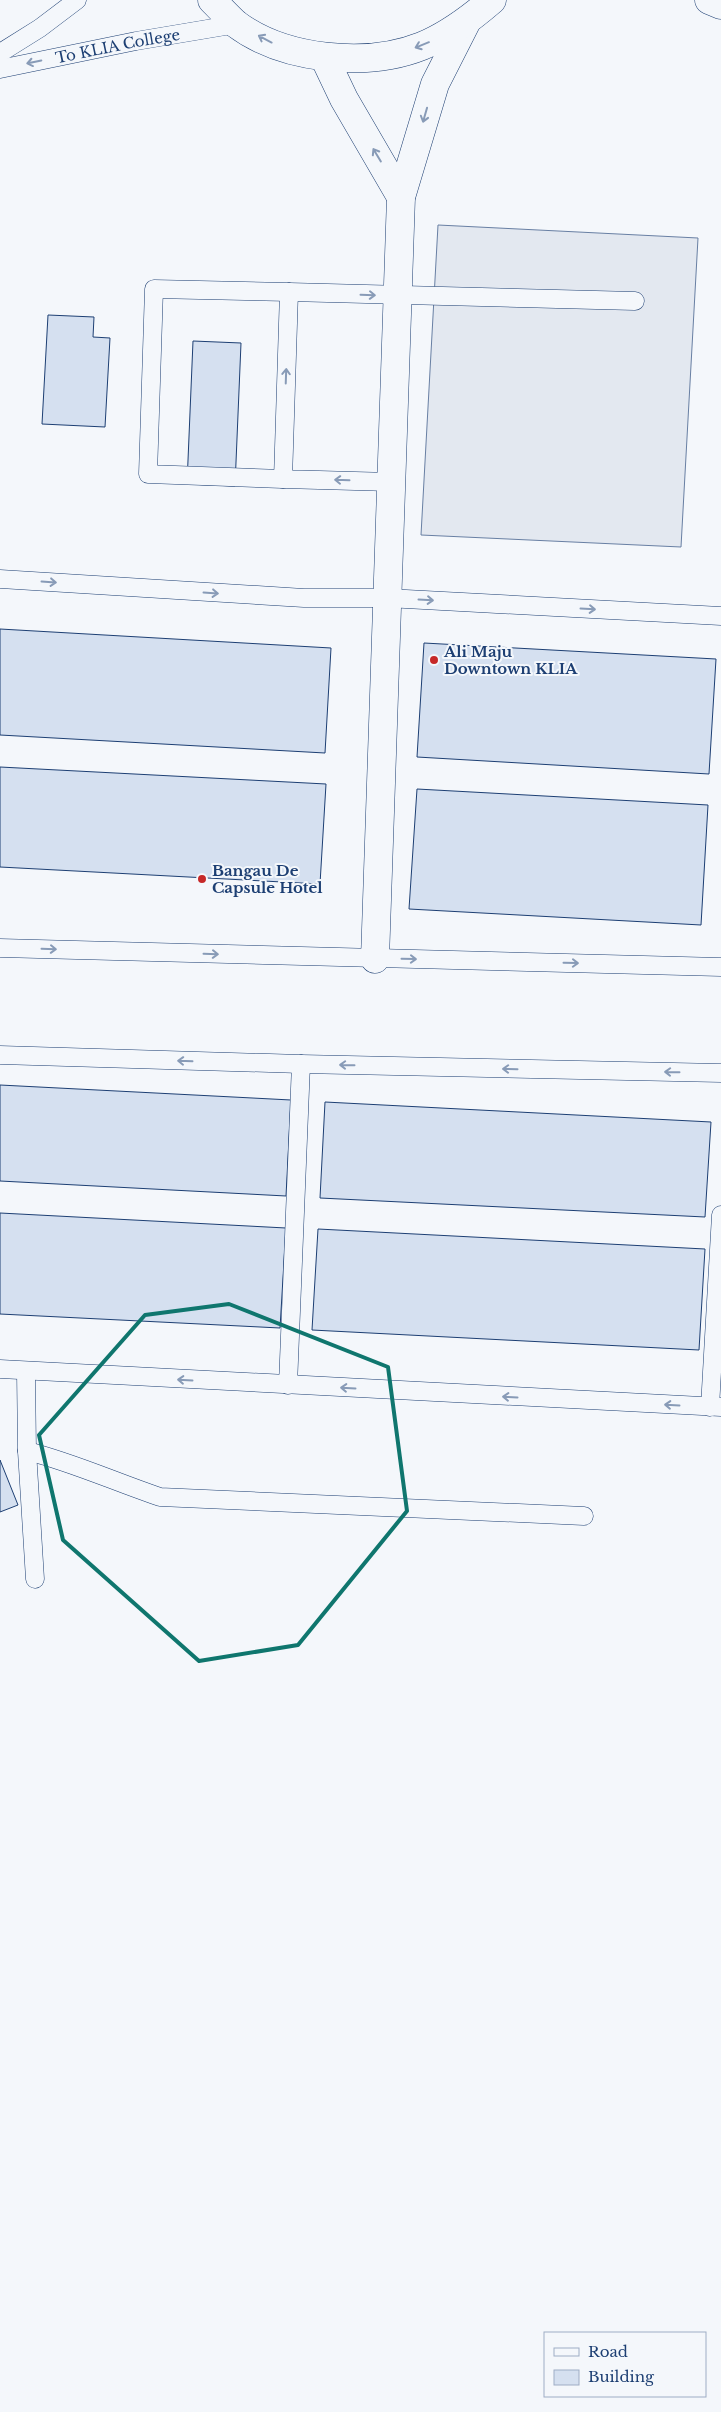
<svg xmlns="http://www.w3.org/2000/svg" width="721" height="2412" font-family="'Libre Baskerville',serif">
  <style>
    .parking { fill: #e3e8f0; stroke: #687fa3 }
    .building { fill: #d5e0f0; stroke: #1d3f73 }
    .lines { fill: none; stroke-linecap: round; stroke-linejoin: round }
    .lane-casing { stroke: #1d3f73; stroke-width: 19 }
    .street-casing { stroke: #1d3f73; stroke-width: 29 }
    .secondary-casing { stroke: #1d3f73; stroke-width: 29 }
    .lane { stroke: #f4f7fb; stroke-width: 18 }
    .street { stroke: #f4f7fb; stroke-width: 28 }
    .secondary { stroke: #f4f7fb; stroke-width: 28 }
    .oneway { stroke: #889bb7 }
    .marked { fill: none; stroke: #0f766e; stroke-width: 4; stroke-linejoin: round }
    .poi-dot { fill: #c62828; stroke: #f4f7fb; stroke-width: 2 }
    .labels { text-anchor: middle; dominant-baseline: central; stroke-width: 4; stroke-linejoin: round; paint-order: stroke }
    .street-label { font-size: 15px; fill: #1d3f73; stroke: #f4f7fb }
    .poi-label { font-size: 15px; font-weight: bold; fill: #1d3f73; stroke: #f4f7fb; text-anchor: start }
  </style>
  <rect width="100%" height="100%" fill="#f4f7fb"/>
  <polygon class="parking" points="438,225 698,238 681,547 421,535"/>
  <g class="building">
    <polygon points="48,315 94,317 93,337 110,338 105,427 42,424"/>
    <polygon points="193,341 241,343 235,486 187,484"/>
    <polygon points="0,629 331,648 325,753 0,735"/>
    <polygon points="424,643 716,659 709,774 417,757"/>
    <polygon points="0,767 326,784 320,884 0,867"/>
    <polygon points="417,789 708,805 701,925 409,909"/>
    <polygon points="0,1085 291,1100 286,1196 0,1181"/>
    <polygon points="325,1102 711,1122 705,1217 320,1198"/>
    <polygon points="0,1213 286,1228 280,1328 0,1314"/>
    <polygon points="318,1229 705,1249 699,1350 312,1330"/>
    <polygon points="0,1460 18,1505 0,1512"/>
  </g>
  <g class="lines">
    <defs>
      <g id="lane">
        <polyline points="0,53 40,28 77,0"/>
        <path id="s1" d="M0,69L136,41L237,24"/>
        <polyline points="283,479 148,474 154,289 289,292"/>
        <polyline points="391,482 283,479 289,292 635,301"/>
        <polyline points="0,579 304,598 387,598 721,616"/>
        <polyline points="0,948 721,967"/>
        <polyline points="0,1055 301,1064 721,1073"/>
        <polyline points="0,1369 721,1407"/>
        <polyline points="26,1372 27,1451 35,1579"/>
        <polyline points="288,1385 301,1064"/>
        <polyline points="710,1407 721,1215"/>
        <path d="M27,1451C72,1462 115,1482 160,1497L584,1516"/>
      </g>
      <g id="street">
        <polyline points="324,57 344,99 401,197"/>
        <polyline points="375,959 401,197 435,84 466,23"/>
      </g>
      <g id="secondary">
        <path d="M212,0C220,8 228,17 236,24C284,60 367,68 422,46C449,35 471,18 492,0"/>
        <polyline points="709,0 721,5"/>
      </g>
    </defs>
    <use href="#lane" class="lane-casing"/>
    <use href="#street" class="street-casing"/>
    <use href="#secondary" class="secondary-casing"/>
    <use href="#lane" class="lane"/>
    <use href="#street" class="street"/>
    <use href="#secondary" class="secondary"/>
  </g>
  <defs><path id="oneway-shaft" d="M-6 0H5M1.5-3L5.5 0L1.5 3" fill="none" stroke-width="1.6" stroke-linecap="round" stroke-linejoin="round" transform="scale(1.25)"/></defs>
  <g class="oneway">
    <use href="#oneway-shaft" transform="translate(265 39) rotate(-152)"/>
    <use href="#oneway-shaft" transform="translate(422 45) rotate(158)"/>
    <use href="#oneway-shaft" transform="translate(34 62) rotate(168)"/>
    <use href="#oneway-shaft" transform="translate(425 115) rotate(106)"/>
    <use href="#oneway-shaft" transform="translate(377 155) rotate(-121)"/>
    <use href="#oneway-shaft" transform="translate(368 295) rotate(2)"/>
    <use href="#oneway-shaft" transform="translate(286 376) rotate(-88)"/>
    <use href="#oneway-shaft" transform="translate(342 480) rotate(-178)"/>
    <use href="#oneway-shaft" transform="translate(49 582) rotate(4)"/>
    <use href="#oneway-shaft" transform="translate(211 593) rotate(4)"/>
    <use href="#oneway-shaft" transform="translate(426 600) rotate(3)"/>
    <use href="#oneway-shaft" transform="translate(588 609) rotate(3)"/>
    <use href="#oneway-shaft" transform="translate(49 949) rotate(2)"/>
    <use href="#oneway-shaft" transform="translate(211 954) rotate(2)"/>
    <use href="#oneway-shaft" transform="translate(409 959) rotate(1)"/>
    <use href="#oneway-shaft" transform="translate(571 963) rotate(1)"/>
    <use href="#oneway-shaft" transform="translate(185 1061) rotate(-178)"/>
    <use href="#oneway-shaft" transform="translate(347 1065) rotate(-179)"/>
    <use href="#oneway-shaft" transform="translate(510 1069) rotate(-179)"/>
    <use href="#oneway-shaft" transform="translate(672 1072) rotate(-179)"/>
    <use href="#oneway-shaft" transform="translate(185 1380) rotate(-177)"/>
    <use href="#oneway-shaft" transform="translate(348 1388) rotate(-177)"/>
    <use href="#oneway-shaft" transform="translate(510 1397) rotate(-177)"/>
    <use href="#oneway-shaft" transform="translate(672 1405) rotate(-177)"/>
  </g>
  <path class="marked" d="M229,1304L388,1367L407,1511L298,1645L199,1661L63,1540L39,1435L145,1315Z"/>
  <g class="poi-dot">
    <circle cx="434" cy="660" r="5"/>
    <circle cx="202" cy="879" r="5"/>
  </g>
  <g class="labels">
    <g class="street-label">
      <text stroke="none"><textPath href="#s1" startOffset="120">To KLIA College</textPath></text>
    </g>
    <g class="poi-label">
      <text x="444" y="651">Ali Maju<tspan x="444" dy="17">Downtown KLIA</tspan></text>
      <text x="212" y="870">Bangau De<tspan x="212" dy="17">Capsule Hotel</tspan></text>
    </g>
  </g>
  <rect x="544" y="2332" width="162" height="65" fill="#f4f7fb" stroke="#9eadc5"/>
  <rect x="554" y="2348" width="25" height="8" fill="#f4f7fb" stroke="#9eadc5"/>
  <text x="588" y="2357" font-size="15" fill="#1d3f73">Road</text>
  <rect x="554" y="2370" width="25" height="15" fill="#d5e0f0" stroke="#9eadc5"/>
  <text x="588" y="2382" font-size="15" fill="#1d3f73">Building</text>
</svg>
